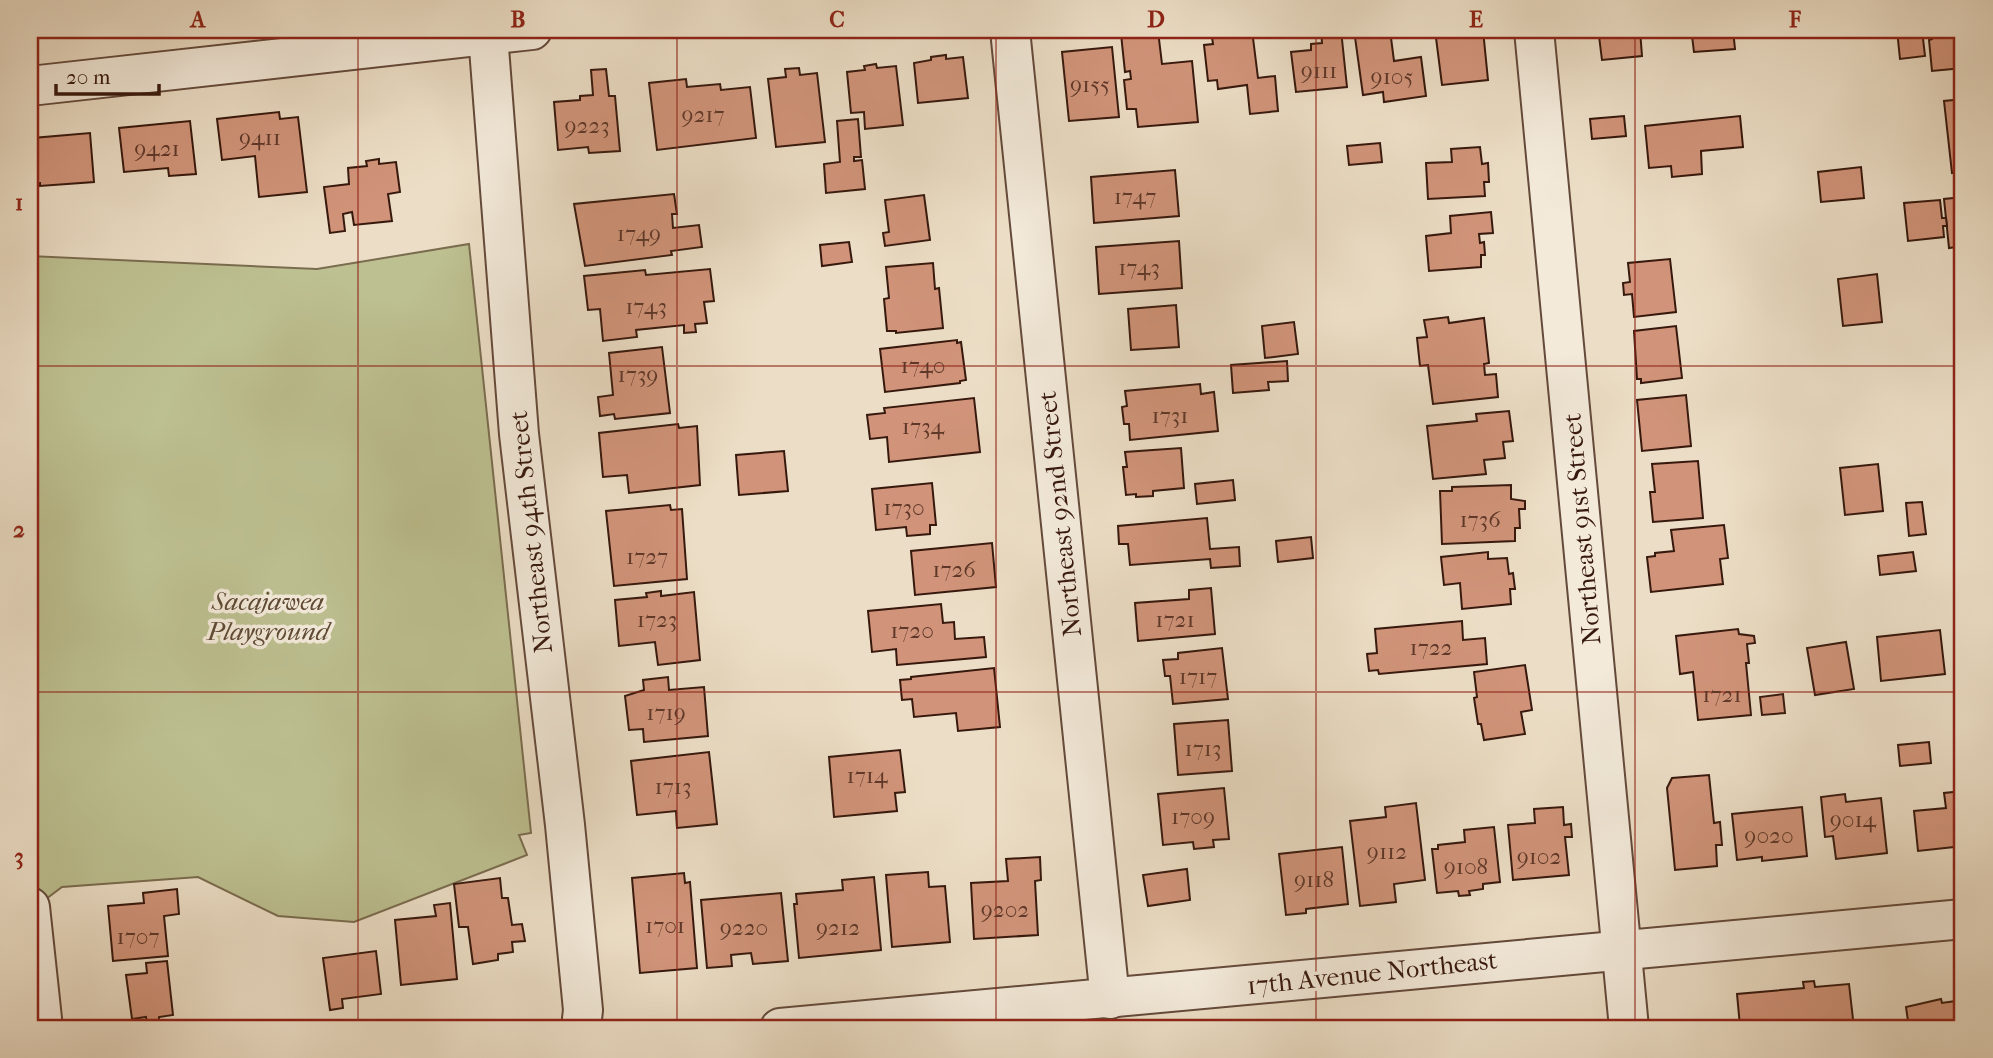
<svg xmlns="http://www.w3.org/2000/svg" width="1993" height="1058" font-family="'IM FELL French Canon',serif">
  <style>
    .green { fill: #bdc091; stroke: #7a6c4f; stroke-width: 2 }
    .building { fill: #d1947a; stroke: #37180d; stroke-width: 2 }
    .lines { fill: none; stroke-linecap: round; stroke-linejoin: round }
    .minor-casing { stroke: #644a3b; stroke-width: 42 }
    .minor { stroke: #f3eada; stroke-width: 38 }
    .grid { fill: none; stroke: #8f2418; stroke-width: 2; stroke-opacity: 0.55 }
    .labels { text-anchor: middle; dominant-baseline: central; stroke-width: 7; stroke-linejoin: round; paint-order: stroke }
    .number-label { font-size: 23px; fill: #5e3728 }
    .street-label { font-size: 26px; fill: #37180d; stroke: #f3eada }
    .park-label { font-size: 26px; font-style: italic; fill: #5f4a35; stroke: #f3eada }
    .neatline { fill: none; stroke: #8f2418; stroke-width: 2.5 }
    .grid-label { font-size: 23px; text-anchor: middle; font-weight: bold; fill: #8f2418 }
  </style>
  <rect width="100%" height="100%" fill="#ecdec6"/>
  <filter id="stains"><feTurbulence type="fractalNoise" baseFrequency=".00286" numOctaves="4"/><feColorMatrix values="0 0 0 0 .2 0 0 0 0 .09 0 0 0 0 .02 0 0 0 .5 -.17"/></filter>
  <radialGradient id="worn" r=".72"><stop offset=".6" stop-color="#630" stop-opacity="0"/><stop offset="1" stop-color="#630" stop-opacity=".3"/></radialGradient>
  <polygon class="green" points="469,244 531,833 519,835 527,855 354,922 278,916 198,877 62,887 30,911 30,256 317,269"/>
  <g class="building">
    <polygon points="1211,30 1252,30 1258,78 1275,76 1278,111 1250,114 1247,85 1218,89 1217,80 1208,81 1204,45 1213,44"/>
    <polygon points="1321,30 1341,30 1347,87 1296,92 1291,52 1311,50 1311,44 1322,43"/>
    <polygon points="1354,30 1390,30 1394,61 1421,57 1426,96 1384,102 1383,92 1363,95"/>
    <polygon points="1435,30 1483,30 1488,80 1442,85"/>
    <polygon points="1588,30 1640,30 1642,56 1602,60 1599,36 1589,37"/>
    <polygon points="1661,30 1733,30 1735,49 1694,52 1692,36 1662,38"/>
    <polygon points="1897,30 1922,30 1925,56 1900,59"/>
    <polygon points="1931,30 1959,30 1959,36 1963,36 1963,68 1932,71 1929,40 1932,39"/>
    <polygon points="1158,31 1162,64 1192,61 1198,122 1138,127 1136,109 1127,109 1124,80 1131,79 1130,71 1125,72 1121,34"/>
    <polygon points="1112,47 1119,117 1069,121 1062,52"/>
    <polygon points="946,55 946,59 963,57 968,98 918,103 914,63 931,60 931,57"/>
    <polygon points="876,64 877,68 896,66 903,125 865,129 864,112 851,113 847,72 865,70 864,66"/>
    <polygon points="799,68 800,75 817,73 825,142 776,147 768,79 786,77 785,69"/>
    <polygon points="606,69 609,96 615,96 620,151 589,153 588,147 558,150 554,102 580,100 580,96 593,95 591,70"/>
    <polygon points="686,79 687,87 720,84 721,90 750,87 756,138 657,150 649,83"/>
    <polygon points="1963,99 1963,171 1952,173 1944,101"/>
    <polygon points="279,112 280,119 298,117 307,192 259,197 255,156 222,160 217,119"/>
    <polygon points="1624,116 1626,136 1592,139 1590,119"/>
    <polygon points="1740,116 1743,147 1701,151 1702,174 1672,177 1671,166 1649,168 1645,126"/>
    <polygon points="858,119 861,157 854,157 854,161 862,160 865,189 826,193 824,164 840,162 837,121"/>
    <polygon points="190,121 196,174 169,176 168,168 124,172 119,128"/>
    <polygon points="90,133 94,182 40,186 40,183 30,184 30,141 34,141 33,138"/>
    <polygon points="1380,143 1382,162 1349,165 1347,146"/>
    <polygon points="1480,147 1482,164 1488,163 1489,182 1484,182 1485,196 1428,199 1426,163 1452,162 1451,149"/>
    <polygon points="379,159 379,164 396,162 400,192 388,194 392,221 354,225 352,212 343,214 345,231 330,233 324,187 349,184 348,168 367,166 366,161"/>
    <polygon points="1861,167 1864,198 1821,202 1818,172"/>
    <polygon points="1175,170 1179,216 1094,223 1091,177"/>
    <polygon points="674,194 677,214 672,214 673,228 699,225 702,247 671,251 672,255 585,266 574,204"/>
    <polygon points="924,195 930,240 885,246 883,233 889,232 885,200"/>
    <polygon points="1963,197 1963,246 1949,248 1944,199"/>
    <polygon points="1940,200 1942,218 1946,218 1947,226 1943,226 1944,237 1908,241 1904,203"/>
    <polygon points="1491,212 1493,233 1479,234 1480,243 1484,242 1485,255 1481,255 1481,267 1429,271 1426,236 1451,233 1450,216"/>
    <polygon points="1179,241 1182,288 1099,294 1096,247"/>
    <polygon points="849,242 852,262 822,266 820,245"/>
    <polygon points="1670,259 1676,312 1634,317 1632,294 1624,295 1623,283 1630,282 1628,263"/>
    <polygon points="933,263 935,289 939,288 943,328 896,333 896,331 887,331 884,299 889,298 886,267"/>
    <polygon points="710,269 714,301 704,302 707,323 695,324 696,332 684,333 684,325 636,330 637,337 603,341 600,309 588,310 584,276 645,270 646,275"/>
    <polygon points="1877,274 1882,322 1843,326 1838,279"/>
    <polygon points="1176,305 1179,347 1131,350 1128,309"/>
    <polygon points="1448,317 1449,323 1484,318 1489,363 1484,364 1485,375 1496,374 1498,397 1433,404 1428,365 1420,366 1417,338 1427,337 1424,320"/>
    <polygon points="1294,322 1298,354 1265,358 1262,326"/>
    <polygon points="1676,326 1682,378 1641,383 1641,379 1637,379 1634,331"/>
    <polygon points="957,340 957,343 961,342 966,380 960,381 960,383 885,392 880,349"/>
    <polygon points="662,347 670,413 615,419 614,414 600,416 598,397 613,395 609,353"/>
    <polygon points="1287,361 1288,381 1268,382 1269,390 1233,393 1231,365"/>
    <polygon points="1200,384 1201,394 1214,392 1218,431 1130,440 1129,424 1124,424 1122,407 1127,406 1125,391"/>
    <polygon points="1686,395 1691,446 1642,451 1637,400"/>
    <polygon points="974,398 980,452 889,462 887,437 870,439 867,415 885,413 884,408"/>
    <polygon points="1509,411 1513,441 1503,442 1505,458 1484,460 1486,474 1433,479 1427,426 1477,421 1476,414"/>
    <polygon points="678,424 679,428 697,426 700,485 629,493 627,475 603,477 599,433"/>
    <polygon points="1181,448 1184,488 1153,491 1153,496 1136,497 1136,494 1126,495 1123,467 1127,467 1125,452"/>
    <polygon points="784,451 788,491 739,495 736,455"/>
    <polygon points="1698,461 1703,518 1653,522 1650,492 1655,492 1652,464"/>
    <polygon points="1878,464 1883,511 1845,515 1840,468"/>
    <polygon points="1233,480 1235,500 1197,504 1195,484"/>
    <polygon points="932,483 936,525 930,525 930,534 907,536 906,527 876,530 872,489"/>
    <polygon points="1511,485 1511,499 1525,501 1525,509 1519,509 1520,528 1515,528 1515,541 1442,544 1440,491 1452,491 1452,487"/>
    <polygon points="1922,502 1926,534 1909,536 1906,503"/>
    <polygon points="670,505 671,510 682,509 687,579 614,586 606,511"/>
    <polygon points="1207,518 1210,549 1239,547 1240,566 1211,568 1210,559 1130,565 1128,544 1119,544 1118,526"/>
    <polygon points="1724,525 1728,558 1720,559 1723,584 1651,592 1647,557 1655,556 1655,553 1674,551 1671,530"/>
    <polygon points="1311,537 1313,558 1278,562 1276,541"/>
    <polygon points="992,543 996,587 915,595 911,551"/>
    <polygon points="1488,552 1488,559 1507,558 1509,574 1513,573 1515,589 1510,589 1511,604 1462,609 1460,583 1444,585 1441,557"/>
    <polygon points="1913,552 1916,571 1880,575 1878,556"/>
    <polygon points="1211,588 1215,634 1138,641 1135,603 1189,599 1189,590"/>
    <polygon points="661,591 661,596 694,592 700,660 658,665 655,642 619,646 615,600 647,597 646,593"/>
    <polygon points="941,604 943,623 954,622 955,639 984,637 986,657 897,665 896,649 872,652 868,611"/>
    <polygon points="1462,621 1463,640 1485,638 1487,664 1379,674 1378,670 1369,671 1367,654 1377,653 1375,629"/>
    <polygon points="1738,629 1739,634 1754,636 1755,643 1747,644 1749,663 1746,663 1751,715 1698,720 1693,672 1680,674 1676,636"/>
    <polygon points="1940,630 1945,674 1881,681 1877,637"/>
    <polygon points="1846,642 1854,689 1815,695 1807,648"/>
    <polygon points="1222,648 1228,699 1173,704 1170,676 1165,676 1163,660 1178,659 1178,653"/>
    <polygon points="1525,665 1532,710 1521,712 1525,734 1484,740 1481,724 1478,724 1474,698 1477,697 1474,672"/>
    <polygon points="994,668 1000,727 958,731 956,713 914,717 912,699 902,700 900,680 911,679 911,677"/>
    <polygon points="668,677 669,690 704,687 708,736 644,742 643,729 629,730 625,696 644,690 643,680"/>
    <polygon points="1783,694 1785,713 1762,715 1760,697"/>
    <polygon points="1228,720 1232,771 1178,775 1174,724"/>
    <polygon points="1929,742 1931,763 1900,766 1898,745"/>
    <polygon points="900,750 905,792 895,793 897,811 834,817 829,757"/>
    <polygon points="709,752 717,824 677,828 676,811 637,815 631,761"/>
    <polygon points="1709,775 1714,823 1720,822 1722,845 1716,845 1717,866 1675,870 1667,788 1672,778"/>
    <polygon points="1224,788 1229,839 1213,840 1214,847 1194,849 1193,842 1163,845 1158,794"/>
    <polygon points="1963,791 1963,846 1918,851 1914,811 1946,808 1944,793"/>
    <polygon points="1845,794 1846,802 1881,798 1887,853 1836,859 1833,836 1825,837 1821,797"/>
    <polygon points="1416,803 1425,880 1394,884 1396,902 1360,906 1350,821 1386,817 1385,807"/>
    <polygon points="1563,807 1564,825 1571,824 1572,837 1565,837 1569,875 1513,880 1508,825 1535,823 1534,809"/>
    <polygon points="1802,807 1807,856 1762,861 1762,857 1737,860 1732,814"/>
    <polygon points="1494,827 1500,882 1483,884 1483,889 1469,891 1470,895 1459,896 1458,891 1437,893 1432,849 1438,849 1438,845 1465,842 1464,830"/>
    <polygon points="1342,847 1348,904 1306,909 1306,913 1286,915 1279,854"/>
    <polygon points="1040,857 1041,880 1035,881 1038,935 974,939 971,883 1008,881 1006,859"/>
    <polygon points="1187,869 1190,900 1148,906 1143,875"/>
    <polygon points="928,872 929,887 945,886 950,942 892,947 886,875"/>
    <polygon points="684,873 685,883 690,882 697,968 640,973 632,878"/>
    <polygon points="874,877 881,950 799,958 794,904 797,904 796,894 843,890 842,880"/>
    <polygon points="500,878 502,898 508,898 512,925 522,924 525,941 512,942 513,952 498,954 498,960 473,964 468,927 459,927 454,884"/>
    <polygon points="177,889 179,914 164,916 168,956 113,961 108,906 144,903 143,893"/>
    <polygon points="781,893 788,961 753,964 751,953 731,955 732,966 707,968 701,900"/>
    <polygon points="450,903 457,979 401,985 395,920 436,916 434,905"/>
    <polygon points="376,951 381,994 342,999 343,1008 330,1010 323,958"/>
    <polygon points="167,961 173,1015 159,1017 159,1021 147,1023 146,1017 132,1019 126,975 147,973 146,963"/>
    <polygon points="1814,981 1815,987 1849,984 1854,1028 1744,1028 1743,1026 1740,1026 1737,994 1804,988 1803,982"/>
    <polygon points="1941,999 1942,1003 1956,1001 1959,1028 1909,1028 1906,1007"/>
  </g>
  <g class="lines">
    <defs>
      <g id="minor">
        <polyline points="1010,30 1110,999"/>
        <polyline points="1534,30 1629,1028"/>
        <polyline points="488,35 519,434 565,825 583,1010 581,1028"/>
        <polyline points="30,86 532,30"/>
        <polyline points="30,907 43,1028"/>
        <polyline points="780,1028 1963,919"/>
      </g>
    </defs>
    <use href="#minor" class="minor-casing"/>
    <use href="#minor" class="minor"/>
  </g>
  <path class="grid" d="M358,30V1028M677,30V1028M996,30V1028M1316,30V1028M1635,30V1028M30,366H1963M30,692H1963"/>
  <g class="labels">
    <g class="number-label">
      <text x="1319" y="70">9111</text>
      <text x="1392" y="76">9105</text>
      <text x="1090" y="84">9155</text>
      <text x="703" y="114">9217</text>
      <text x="587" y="125">9223</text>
      <text x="260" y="137">9411</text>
      <text x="157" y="148">9421</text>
      <text x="1135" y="196">1747</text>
      <text x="639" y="233">1749</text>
      <text x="1139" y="267">1743</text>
      <text x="646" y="306">1743</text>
      <text x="923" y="365">1740</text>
      <text x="638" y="374">1739</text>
      <text x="1170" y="415">1731</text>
      <text x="923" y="426">1734</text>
      <text x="904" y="507">1730</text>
      <text x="1480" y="519">1736</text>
      <text x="647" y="556">1727</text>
      <text x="954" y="569">1726</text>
      <text x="657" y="619">1723</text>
      <text x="1175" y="619">1721</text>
      <text x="912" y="630">1720</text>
      <text x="1431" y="647">1722</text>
      <text x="1198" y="676">1717</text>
      <text x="1722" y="694">1721</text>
      <text x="666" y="712">1719</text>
      <text x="1203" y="748">1713</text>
      <text x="867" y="775">1714</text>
      <text x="673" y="786">1713</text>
      <text x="1193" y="816">1709</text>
      <text x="1853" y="819">9014</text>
      <text x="1769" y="835">9020</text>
      <text x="1387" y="851">9112</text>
      <text x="1539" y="856">9102</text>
      <text x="1466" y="866">9108</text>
      <text x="1314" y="879">9118</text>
      <text x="1005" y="909">9202</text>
      <text x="665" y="925">1701</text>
      <text x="744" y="927">9220</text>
      <text x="838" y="927">9212</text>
      <text x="138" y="936">1707</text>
    </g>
    <g class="street-label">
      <text transform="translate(1060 514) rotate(-96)">Northeast 92nd Street</text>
      <text transform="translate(1582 529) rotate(-95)">Northeast 91st Street</text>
      <text transform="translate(531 532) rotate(-96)">Northeast 94th Street</text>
      <text transform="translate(1372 973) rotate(-6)">17th Avenue Northeast</text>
    </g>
    <g class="park-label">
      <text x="268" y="601">Sacajawea<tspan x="268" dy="30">Playground</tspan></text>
    </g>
  </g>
  <rect width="1993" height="1058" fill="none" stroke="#ecdec6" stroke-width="77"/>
  <path d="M56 84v10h103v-10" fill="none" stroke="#37180d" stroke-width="3.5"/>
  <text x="66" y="84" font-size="21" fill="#37180d" stroke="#f3eada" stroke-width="5" paint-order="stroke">20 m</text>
  <rect x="38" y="38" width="1916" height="982" class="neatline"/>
  <g class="grid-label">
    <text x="198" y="27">A</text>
    <text x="518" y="27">B</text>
    <text x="837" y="27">C</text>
    <text x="1156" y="27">D</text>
    <text x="1476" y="27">E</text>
    <text x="1795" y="27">F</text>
    <text x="19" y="210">1</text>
    <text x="19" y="537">2</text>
    <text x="19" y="864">3</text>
  </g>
  <rect width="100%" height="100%" filter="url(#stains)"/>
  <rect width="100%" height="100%" fill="url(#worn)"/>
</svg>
